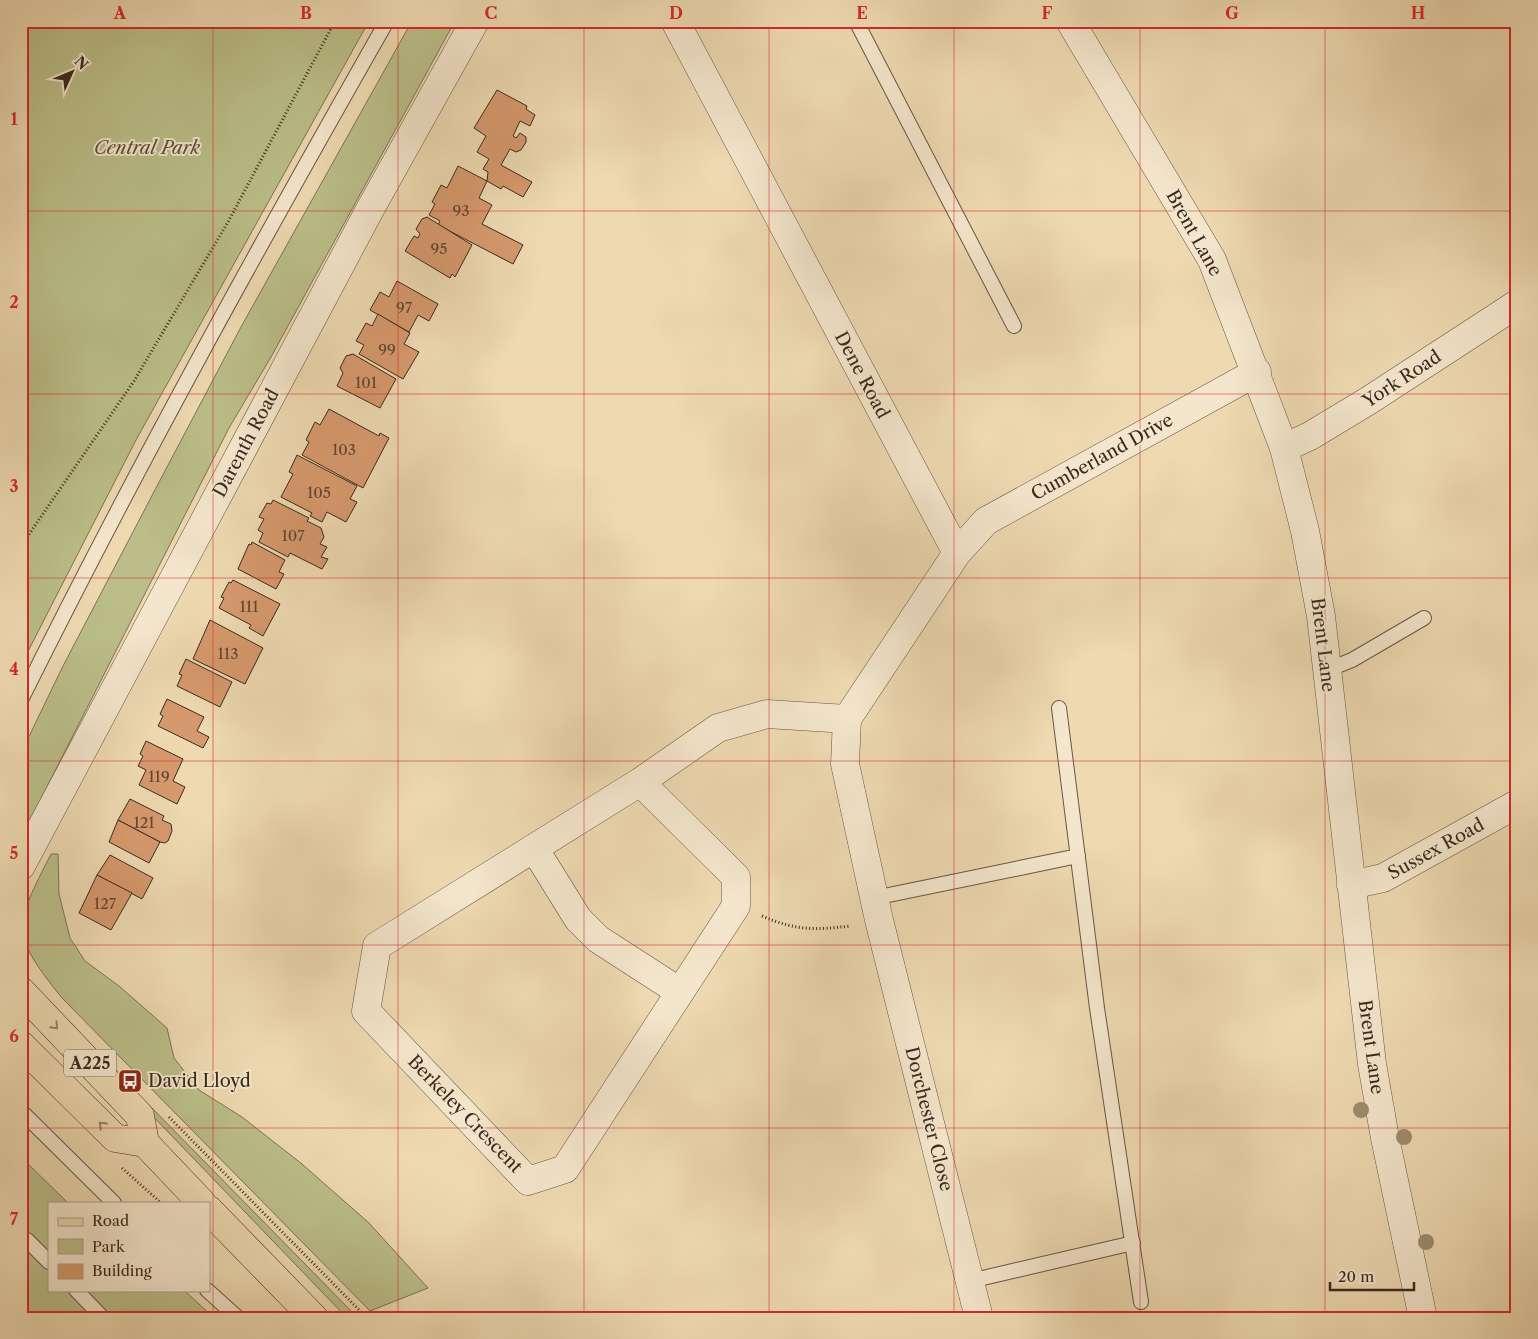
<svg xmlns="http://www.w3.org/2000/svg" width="1538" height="1339" font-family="'Libre Caslon Text',serif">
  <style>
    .green { fill: #bbbe89; stroke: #7a7454 }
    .building { fill: #d6996d; stroke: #392a1e }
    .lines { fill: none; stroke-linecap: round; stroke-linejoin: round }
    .service-casing { stroke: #665643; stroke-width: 16 }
    .minor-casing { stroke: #665643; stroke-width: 29 }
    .primary-casing { stroke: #392a1e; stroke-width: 29 }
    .path { stroke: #392a1e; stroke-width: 3; stroke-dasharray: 1 2.5; stroke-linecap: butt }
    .service { stroke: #f4e6cc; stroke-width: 14 }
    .minor { stroke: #f4e6cc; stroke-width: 28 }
    .primary { stroke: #eed9b1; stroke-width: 28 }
    .tree { fill: #9d8d6f }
    .oneway { stroke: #948268 }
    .grid { fill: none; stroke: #d62828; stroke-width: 1; stroke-opacity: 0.55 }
    .labels { text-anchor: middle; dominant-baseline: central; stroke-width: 4; stroke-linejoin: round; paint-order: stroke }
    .number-label { font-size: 15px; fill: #604632 }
    .shield { fill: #f4e6cc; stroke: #716252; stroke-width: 1 }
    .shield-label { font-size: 16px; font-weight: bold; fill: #392a1e }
    .park-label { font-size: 18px; font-style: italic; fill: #5a4f39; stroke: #f4e6cc }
    .street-label { font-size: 18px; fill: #392a1e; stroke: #f4e6cc }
    .poi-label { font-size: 18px; fill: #392a1e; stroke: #f4e6cc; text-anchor: start }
    .neatline { fill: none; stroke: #d62828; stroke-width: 2 }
    .grid-label { font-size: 16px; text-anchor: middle; font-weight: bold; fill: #d62828 }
  </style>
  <rect width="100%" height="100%" fill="#eed9b1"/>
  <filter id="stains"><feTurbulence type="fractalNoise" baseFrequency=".004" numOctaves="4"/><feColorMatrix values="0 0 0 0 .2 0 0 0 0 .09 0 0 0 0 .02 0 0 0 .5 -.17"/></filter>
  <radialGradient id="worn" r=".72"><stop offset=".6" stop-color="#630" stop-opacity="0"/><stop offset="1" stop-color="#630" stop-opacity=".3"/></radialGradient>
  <g class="green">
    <polygon points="21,21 369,21 136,440 21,665"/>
    <polygon points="412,21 455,21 271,357 229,428 21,838 21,753 63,666 157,486 241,327"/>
    <path d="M51,854H58L59,894L70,938L85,961L119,986L167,1028L174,1058L199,1090L242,1117L302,1164L369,1223L428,1288L370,1311L62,998C9,932 14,927 51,854Z"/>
    <polygon points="149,1105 358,1318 347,1318 145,1108"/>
    <polygon points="21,1157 68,1203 49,1203 49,1290 184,1290 214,1318 21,1318"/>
  </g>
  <g class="building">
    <polygon points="497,90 527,106 526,109 535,115 530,126 520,121 513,136 516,138 520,133 526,137 526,142 521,150 516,152 510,149 501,165 532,182 523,197 503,186 501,189 487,181 488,172 483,169 489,159 477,152 486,136 474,128"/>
    <polygon points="458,166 487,181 479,198 492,205 482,224 523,245 513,264 438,225 440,221 429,215 435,204 432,202 441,185 447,188"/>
    <polygon points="427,217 472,245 455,277 452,274 450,278 405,251 414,236 418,238 420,234 416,229 422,219"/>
    <polygon points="397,281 438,304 429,321 418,315 409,332 370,310 380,292 389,297"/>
    <polygon points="378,314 410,333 404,344 419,352 403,379 359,354 364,345 356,341 366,323 372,326"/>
    <polygon points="353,354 396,379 380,408 337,386 343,373 340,368 346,356"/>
    <polygon points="329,409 379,436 380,433 389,438 363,488 302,455 309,442 306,440 315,422 320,425"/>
    <polygon points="297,455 357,486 350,499 357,502 346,522 327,512 322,522 310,516 312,513 281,497 293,474 289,472"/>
    <polygon points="273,500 309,518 307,521 321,528 324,537 320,544 327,547 321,557 328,559 322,569 290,553 288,557 259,542 263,533 258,530 264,519 259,517 267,503 271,504"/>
    <polygon points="252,542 285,560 279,572 284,574 276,589 238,569 249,544 251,545"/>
    <polygon points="233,580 280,604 263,636 249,628 251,625 219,608 224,598 221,597 229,582 231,583"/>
    <polygon points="210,620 263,648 245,684 193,659"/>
    <polygon points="186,659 232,682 220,707 177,686 182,675 179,674"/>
    <polygon points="167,699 204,717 197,731 209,737 203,748 158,726 163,716 160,714"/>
    <polygon points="146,741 183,759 173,781 185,787 177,804 139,785 146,770 138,766 143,756 140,754"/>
    <polygon points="130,799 164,816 162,820 171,824 172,831 168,841 165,843 160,842 118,820"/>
    <polygon points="118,820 160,842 149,863 109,842"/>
    <polygon points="110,855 153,878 142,899 97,875"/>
    <polygon points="97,875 132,893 111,930 79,913"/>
  </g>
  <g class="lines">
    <defs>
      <g id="service">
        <polyline points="856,21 1014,326"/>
        <polyline points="1327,670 1352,660 1424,618"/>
        <path d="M21,700C135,470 260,244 387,21"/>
        <polyline points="1059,708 1097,1008 1141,1302"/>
        <polyline points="874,898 1078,856"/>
        <polyline points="21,1111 114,1203"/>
        <polyline points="21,1238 27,1240 49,1262"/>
        <polyline points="970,1281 1133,1243"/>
        <polyline points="76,1290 103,1318"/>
        <polyline points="207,1290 238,1318"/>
      </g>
      <g id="minor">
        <polyline points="675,21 957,553 847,719"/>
        <polyline points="1070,21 1212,260 1284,448 1305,531 1321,616 1372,1064 1385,1138 1423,1318"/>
        <polyline points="1284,448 1310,436 1368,401 1517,304"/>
        <polyline points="957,553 986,521 1257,372"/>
        <polyline points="847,719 845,764 879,920 979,1318"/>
        <polyline points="640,782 736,877 736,906 565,1169 528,1181 366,1011 377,946 640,782 718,728 767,714 847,719"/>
        <polyline points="534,848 578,919 598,939 680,992"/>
        <polyline points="21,866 368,213 475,21"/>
        <polyline points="1351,885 1383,878 1517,804"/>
      </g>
      <g id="primary">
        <polyline points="21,991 140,1116 145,1143 202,1203"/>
        <polyline points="21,1045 115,1138 145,1143"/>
        <polyline points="209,1210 314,1318"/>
      </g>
    </defs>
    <use href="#service" class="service-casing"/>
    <use href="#minor" class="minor-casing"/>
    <use href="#primary" class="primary-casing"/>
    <g class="path">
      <polyline points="21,546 134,381 228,222 335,21"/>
      <polyline points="21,901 21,904"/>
      <path d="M762,916C797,931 814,930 851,926"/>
      <polyline points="169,1117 367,1318"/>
      <polyline points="122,1168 160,1202"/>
    </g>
    <use href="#service" class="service"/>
    <use href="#minor" class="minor"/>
    <use href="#primary" class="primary"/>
  </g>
  <g class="tree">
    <circle cx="1361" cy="1110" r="8"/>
    <circle cx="1404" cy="1137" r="8"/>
    <circle cx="1426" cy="1242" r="8"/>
  </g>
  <defs><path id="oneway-chevron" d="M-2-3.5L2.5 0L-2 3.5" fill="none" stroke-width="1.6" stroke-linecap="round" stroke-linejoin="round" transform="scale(1.25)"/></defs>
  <g class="oneway">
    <use href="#oneway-chevron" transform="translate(55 1026) rotate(47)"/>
    <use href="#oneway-chevron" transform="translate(102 1125) rotate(-136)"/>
  </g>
  <path class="grid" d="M213,21V1318M398,21V1318M584,21V1318M769,21V1318M954,21V1318M1140,21V1318M1325,21V1318M21,211H1517M21,394H1517M21,578H1517M21,761H1517M21,945H1517M21,1128H1517"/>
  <defs>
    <symbol id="bus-square" viewBox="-11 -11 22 22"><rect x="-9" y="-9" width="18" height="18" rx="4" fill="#8f2418" stroke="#f4e6cc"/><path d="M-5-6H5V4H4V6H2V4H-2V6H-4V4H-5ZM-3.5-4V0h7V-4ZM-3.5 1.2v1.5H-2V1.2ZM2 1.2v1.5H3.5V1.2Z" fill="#fff"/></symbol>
  </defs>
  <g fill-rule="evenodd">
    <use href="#bus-square" x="116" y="1067" width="28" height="28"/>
  </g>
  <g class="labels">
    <g class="number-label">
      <text x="461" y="210">93</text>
      <text x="439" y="248">95</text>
      <text x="404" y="307">97</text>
      <text x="387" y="349">99</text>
      <text x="366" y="382">101</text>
      <text x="344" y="449">103</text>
      <text x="319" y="492">105</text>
      <text x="293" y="535">107</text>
      <text x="249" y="606">111</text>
      <text x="228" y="653">113</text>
      <text x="159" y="776">119</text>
      <text x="144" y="822">121</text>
      <text x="105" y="903">127</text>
    </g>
    <rect class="shield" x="64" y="1049.5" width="52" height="27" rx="4"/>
    <g class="shield-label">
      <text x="90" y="1063">A225</text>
    </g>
    <g class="park-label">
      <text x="147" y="148">Central Park</text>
    </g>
    <g class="street-label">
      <text transform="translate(1194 233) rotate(61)">Brent Lane</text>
      <text transform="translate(862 375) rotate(62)">Dene Road</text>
      <text transform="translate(1402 379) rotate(-33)">York Road</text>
      <text transform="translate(246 443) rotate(-62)">Darenth Road</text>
      <text transform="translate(1102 457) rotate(-29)">Cumberland Drive</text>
      <text transform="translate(1323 645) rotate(83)">Brent Lane</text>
      <text transform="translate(1436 849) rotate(-29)">Sussex Road</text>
      <text transform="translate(1371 1047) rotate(82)">Brent Lane</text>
      <text transform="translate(465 1114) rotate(46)">Berkeley Crescent</text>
      <text transform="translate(929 1119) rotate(76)">Dorchester Close</text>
    </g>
    <g class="poi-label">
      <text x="148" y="1081">David Lloyd</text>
    </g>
  </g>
  <rect width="1538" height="1339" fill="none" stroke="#eed9b1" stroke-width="55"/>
  <rect x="48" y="1202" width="162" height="90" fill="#f4e6cc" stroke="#a99b86"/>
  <rect x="58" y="1218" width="25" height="8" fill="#eed9b1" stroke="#a99b86"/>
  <text x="92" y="1226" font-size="15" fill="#392a1e">Road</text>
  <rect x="58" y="1239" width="25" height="15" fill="#bbbe89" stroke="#a99b86"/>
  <text x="92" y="1252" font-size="15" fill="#392a1e">Park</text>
  <rect x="58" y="1264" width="25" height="15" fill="#d6996d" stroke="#a99b86"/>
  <text x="92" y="1276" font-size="15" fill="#392a1e">Building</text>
  <g transform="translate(72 72) rotate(46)" stroke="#f4e6cc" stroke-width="4" paint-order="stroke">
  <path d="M0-4L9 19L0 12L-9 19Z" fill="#392a1e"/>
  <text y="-8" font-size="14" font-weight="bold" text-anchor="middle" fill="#392a1e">N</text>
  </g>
  <path d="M1330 1282v8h84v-8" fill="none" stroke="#392a1e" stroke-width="2.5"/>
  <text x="1338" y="1282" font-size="15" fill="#392a1e" stroke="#f4e6cc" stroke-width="4" paint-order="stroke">20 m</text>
  <rect x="28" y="28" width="1482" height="1284" class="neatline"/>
  <g class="grid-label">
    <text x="120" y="19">A</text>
    <text x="306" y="19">B</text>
    <text x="491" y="19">C</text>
    <text x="676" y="19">D</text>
    <text x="862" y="19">E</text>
    <text x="1047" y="19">F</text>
    <text x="1232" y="19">G</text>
    <text x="1418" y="19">H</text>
    <text x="14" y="125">1</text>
    <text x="14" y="308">2</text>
    <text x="14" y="492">3</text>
    <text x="14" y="675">4</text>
    <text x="14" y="859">5</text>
    <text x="14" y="1042">6</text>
    <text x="14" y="1225">7</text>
  </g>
  <rect width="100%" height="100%" filter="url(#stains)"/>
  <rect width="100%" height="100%" fill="url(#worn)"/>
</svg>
